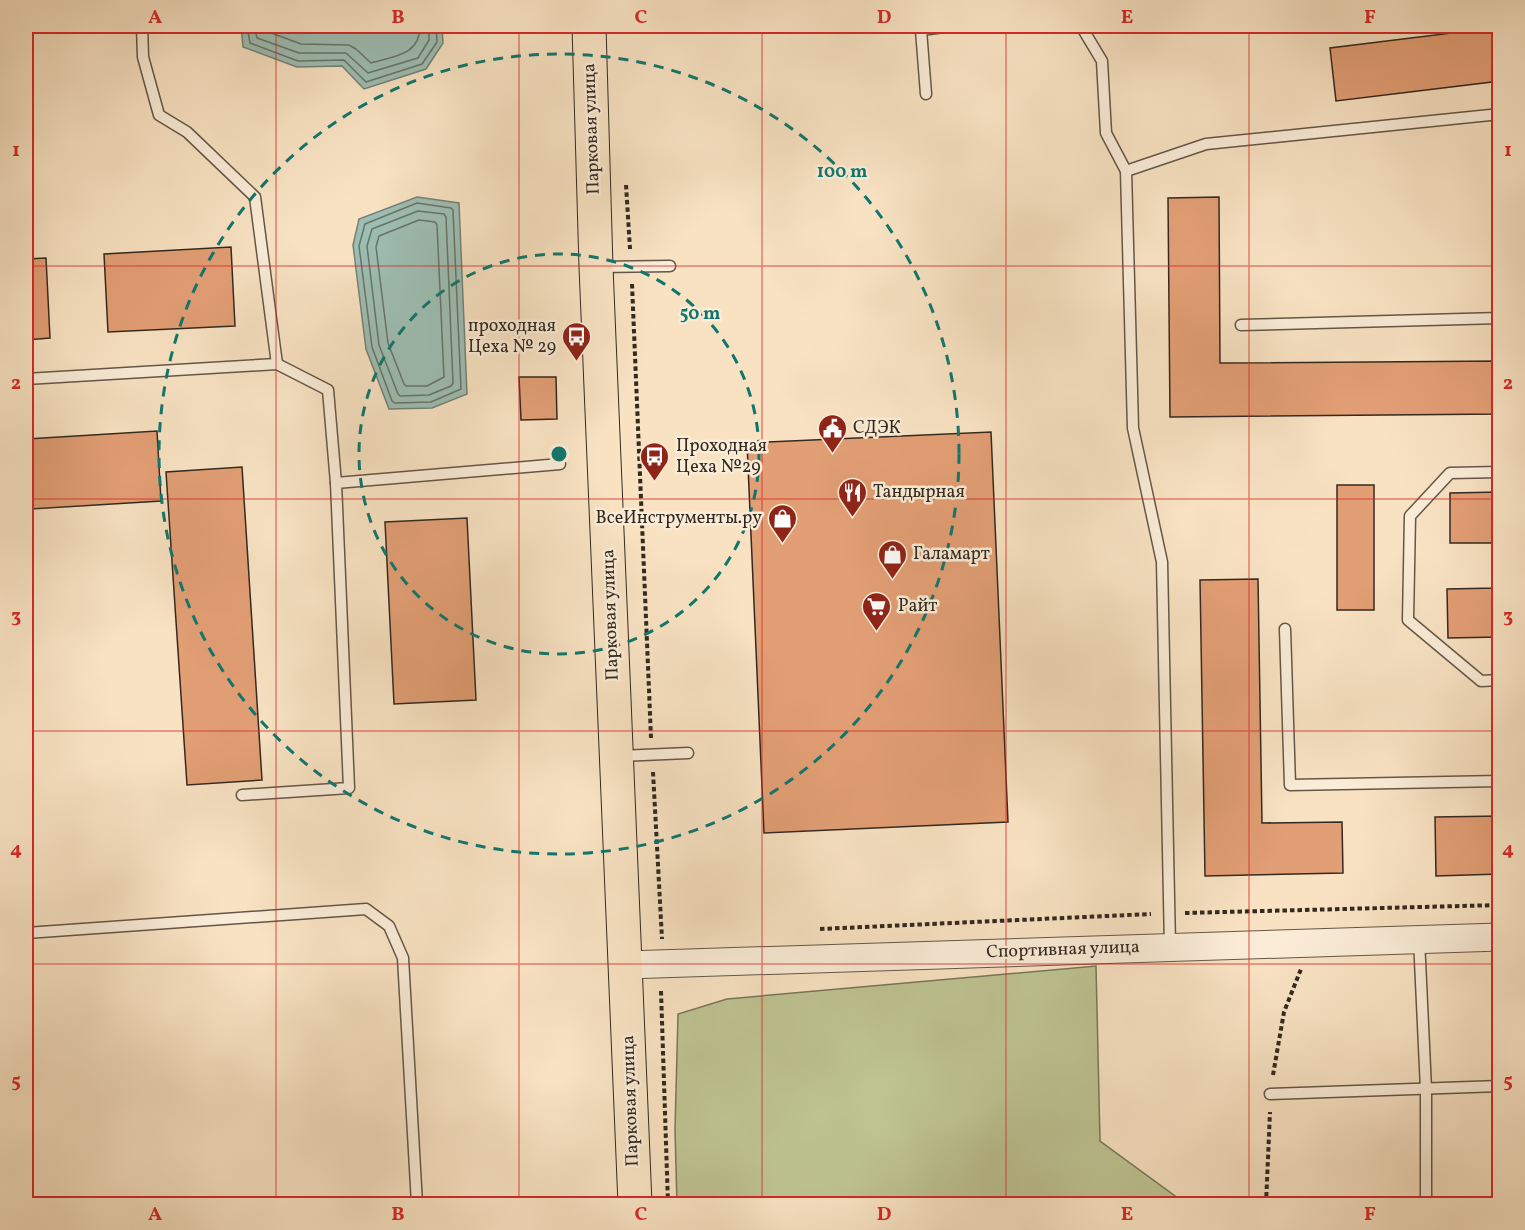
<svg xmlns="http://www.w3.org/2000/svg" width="1525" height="1230" font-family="Vollkorn,serif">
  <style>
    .green { fill: #bec392; stroke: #787659; stroke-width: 1.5 }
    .water { fill: #9dbeb3; stroke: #738278; stroke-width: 1.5 }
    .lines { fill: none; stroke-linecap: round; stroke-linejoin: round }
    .shore { stroke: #68746a; stroke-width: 1.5 }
    .building { fill: #e29e74; stroke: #332920; stroke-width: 1.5 }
    .service-casing { stroke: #645748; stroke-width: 13 }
    .tertiary-casing { stroke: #645748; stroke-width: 29 }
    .primary-casing { stroke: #332920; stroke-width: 35 }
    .path { stroke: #332920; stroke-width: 4; stroke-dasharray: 4.5 3; stroke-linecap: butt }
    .service { stroke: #faecd7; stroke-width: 10 }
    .tertiary { stroke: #faecd7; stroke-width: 27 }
    .primary { stroke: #f8e2c2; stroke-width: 33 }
    .grid { fill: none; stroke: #d62828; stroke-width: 1.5; stroke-opacity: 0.55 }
    .ring { fill: none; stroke: #0f766e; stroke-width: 3; stroke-dasharray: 10 8 }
    .labels { text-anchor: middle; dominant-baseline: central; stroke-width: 5; stroke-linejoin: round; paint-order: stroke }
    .street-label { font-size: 18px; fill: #332920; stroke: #faecd7 }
    .poi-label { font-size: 18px; fill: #332920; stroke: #faecd7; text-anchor: start }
    .centre { fill: #0f766e; stroke: #faecd7; stroke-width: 3 }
    .ring-label { font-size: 18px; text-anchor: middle; font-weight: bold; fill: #0f766e; stroke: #faecd7; stroke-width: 5; stroke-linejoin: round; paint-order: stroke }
    .neatline { fill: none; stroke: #d62828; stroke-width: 2 }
    .grid-label { font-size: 20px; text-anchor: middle; font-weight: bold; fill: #d62828 }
  </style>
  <rect width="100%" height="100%" fill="#f8e2c2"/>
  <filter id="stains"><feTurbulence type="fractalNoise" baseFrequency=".00333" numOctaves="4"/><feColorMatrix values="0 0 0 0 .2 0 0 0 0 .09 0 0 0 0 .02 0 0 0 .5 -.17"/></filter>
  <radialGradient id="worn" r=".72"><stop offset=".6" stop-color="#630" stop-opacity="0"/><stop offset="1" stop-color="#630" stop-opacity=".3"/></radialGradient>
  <polygon class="green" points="1096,966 1100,1141 1186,1204 677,1204 675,1130 678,1014 727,999"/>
  <g class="water">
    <polygon points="241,26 442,26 443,43 426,69 364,89 342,66 297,67 243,47"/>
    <polygon points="417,197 459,203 467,394 432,408 389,409 366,349 353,245 359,219"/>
  </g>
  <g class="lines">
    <g class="shore">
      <polyline points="247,26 250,43 298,61 344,60 366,82 422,64 437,42 436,26"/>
      <polyline points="254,26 257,38 299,53 346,53 368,73 418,58 429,40 429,26"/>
      <path d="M264,26L266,31L301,44L349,45L356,49L371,63C395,56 420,55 420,26"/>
      <polygon points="417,203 451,208 453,210 461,389 431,402 395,403 392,401 372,347 359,246 365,224"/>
      <polygon points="418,211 444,214 446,217 453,383 451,386 429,395 400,396 398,394 379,345 367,246 372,229"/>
      <polygon points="419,220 435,222 437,225 444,377 427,386 406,386 404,384 388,343 376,247 379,236"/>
    </g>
  </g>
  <g class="building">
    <polygon points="1500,27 1500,81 1336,101 1330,48"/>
    <polygon points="1219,197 1220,363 1500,361 1500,414 1170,417 1168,198"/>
    <polygon points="231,247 235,326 108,332 104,254"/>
    <polygon points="46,258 50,338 26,340 26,259"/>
    <polygon points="519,377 556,377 557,419 521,420"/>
    <polygon points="157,431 161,501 31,509 27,439"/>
    <polygon points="991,432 1008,822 764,833 747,443"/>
    <polygon points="242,467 262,780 187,785 166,472"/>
    <rect x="1337" y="485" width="37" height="125"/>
    <polygon points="1500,492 1500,637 1448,638 1447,589 1496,588 1496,543 1450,543 1450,493"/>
    <polygon points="467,518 476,700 394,704 385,522"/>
    <polygon points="1258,579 1262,823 1342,822 1343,873 1205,876 1200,580"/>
    <polygon points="1500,816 1500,874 1436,876 1435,817"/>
  </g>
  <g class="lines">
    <defs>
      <g id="service">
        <polyline points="142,26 143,57 159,115 187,132 255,197 277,364"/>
        <polyline points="1081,26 1102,61 1106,133 1126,171"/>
        <polyline points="926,94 921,30 952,26"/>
        <polyline points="598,267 670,266"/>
        <polyline points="1241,325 1500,318"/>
        <polyline points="26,379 277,364 328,390 336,483"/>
        <polyline points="1500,472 1450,473 1410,516 1408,620 1481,681 1500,680"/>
        <polyline points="1285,629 1290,785 1500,781"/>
        <polyline points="620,756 688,753"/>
        <polyline points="242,795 349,788 336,483 560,464"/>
        <polyline points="26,933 366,909 389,926 403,958 417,1204"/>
        <polyline points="1419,939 1426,1089 1426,1204"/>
        <polyline points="1170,946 1162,562 1133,428 1126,171 1206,144 1500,114"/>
        <polyline points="1270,1094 1500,1086"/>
      </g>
      <polyline id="tertiary" points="626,965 1500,937"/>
      <polyline id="primary" points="589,26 596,267 635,1204"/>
    </defs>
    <use href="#service" class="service-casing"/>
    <use href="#tertiary" class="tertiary-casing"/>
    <use href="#primary" class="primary-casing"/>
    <g class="path">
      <polyline points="626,185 630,249"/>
      <polyline points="632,284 651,738"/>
      <polyline points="653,772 662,939"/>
      <polyline points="1185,913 1500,905"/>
      <polyline points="820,929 1151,914"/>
      <polyline points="661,991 668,1204"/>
      <polyline points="1273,1075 1284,1012 1301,969"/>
      <polyline points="1266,1204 1270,1112"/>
    </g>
    <use href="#service" class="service"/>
    <use href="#tertiary" class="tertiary"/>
    <use href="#primary" class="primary"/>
  </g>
  <path class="grid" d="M276,26V1204M519,26V1204M762,26V1204M1006,26V1204M1249,26V1204M26,266H1500M26,499H1500M26,731H1500M26,964H1500"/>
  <g class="ring">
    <circle cx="559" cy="454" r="200"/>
    <circle cx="559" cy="454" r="400"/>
  </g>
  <defs>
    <symbol id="bus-pin" viewBox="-11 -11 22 30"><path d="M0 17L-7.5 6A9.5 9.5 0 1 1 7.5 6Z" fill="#8f2418" stroke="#faecd7"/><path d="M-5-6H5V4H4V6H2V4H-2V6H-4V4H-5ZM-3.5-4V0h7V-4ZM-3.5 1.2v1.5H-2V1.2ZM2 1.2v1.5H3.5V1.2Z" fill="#fff"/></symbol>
    <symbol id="civic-pin" viewBox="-11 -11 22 30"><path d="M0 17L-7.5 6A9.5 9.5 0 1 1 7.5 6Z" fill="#8f2418" stroke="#faecd7"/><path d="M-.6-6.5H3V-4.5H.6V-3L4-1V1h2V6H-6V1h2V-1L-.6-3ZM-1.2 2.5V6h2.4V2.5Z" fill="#fff"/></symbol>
    <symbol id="restaurant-pin" viewBox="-11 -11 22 30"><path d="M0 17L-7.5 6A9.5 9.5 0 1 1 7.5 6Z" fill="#8f2418" stroke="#faecd7"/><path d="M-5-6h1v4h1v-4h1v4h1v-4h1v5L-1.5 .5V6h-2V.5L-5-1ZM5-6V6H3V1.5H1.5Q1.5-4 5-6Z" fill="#fff"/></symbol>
    <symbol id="shop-pin" viewBox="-11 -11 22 30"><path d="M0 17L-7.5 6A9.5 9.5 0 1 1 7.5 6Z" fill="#8f2418" stroke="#faecd7"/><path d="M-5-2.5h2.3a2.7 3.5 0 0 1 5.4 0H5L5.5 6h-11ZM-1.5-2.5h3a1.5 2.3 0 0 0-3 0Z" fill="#fff"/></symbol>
    <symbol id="supermarket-pin" viewBox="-11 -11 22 30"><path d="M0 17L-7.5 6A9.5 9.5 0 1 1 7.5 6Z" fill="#8f2418" stroke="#faecd7"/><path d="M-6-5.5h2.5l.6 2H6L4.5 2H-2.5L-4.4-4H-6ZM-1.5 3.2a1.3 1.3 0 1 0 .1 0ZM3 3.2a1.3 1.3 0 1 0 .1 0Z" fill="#fff"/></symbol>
  </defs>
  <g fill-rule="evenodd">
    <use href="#bus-pin" x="560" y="320" width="33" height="45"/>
    <use href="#civic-pin" x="816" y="412" width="33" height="45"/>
    <use href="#bus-pin" x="638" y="440" width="33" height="45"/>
    <use href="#restaurant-pin" x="836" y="476" width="33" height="45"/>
    <use href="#shop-pin" x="766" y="502" width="33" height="45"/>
    <use href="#shop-pin" x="876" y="538" width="33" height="45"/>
    <use href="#supermarket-pin" x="860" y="590" width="33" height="45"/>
  </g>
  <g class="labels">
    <g class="street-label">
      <text transform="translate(592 129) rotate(-92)">Парковая улица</text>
      <text transform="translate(611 615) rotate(-92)">Парковая улица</text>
      <text transform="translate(1063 950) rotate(-2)">Спортивная улица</text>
      <text transform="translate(631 1101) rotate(-92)">Парковая улица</text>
    </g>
    <g class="poi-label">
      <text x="556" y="326" text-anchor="end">проходная<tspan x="556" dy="21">Цеха № 29</tspan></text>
      <text x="853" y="428">СДЭК</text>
      <text x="676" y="446">Проходная<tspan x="676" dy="21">Цеха №29</tspan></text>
      <text x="873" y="492">Тандырная</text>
      <text x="762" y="518" text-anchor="end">ВсеИнструменты.ру</text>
      <text x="913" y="554">Галамарт</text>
      <text x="898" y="606">Райт</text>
    </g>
  </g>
  <circle cx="559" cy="454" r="9" class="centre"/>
  <g class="ring-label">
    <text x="842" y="177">100 m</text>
    <text x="700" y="319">50 m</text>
  </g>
  <rect width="1525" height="1230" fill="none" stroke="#f8e2c2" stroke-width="66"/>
  <rect x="33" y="33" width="1459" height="1164" class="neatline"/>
  <g class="grid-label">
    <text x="155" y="23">A</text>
    <text x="398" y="23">B</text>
    <text x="641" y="23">C</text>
    <text x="884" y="23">D</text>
    <text x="1127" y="23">E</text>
    <text x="1370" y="23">F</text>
    <text x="16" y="156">1</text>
    <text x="1508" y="156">1</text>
    <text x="16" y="389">2</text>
    <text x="1508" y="389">2</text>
    <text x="16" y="622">3</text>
    <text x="1508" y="622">3</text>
    <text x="16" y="855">4</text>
    <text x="1508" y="855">4</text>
    <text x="16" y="1087">5</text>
    <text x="1508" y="1087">5</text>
    <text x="155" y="1220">A</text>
    <text x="398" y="1220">B</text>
    <text x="641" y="1220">C</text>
    <text x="884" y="1220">D</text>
    <text x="1127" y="1220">E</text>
    <text x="1370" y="1220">F</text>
  </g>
  <rect width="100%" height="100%" filter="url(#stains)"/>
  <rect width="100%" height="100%" fill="url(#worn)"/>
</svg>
